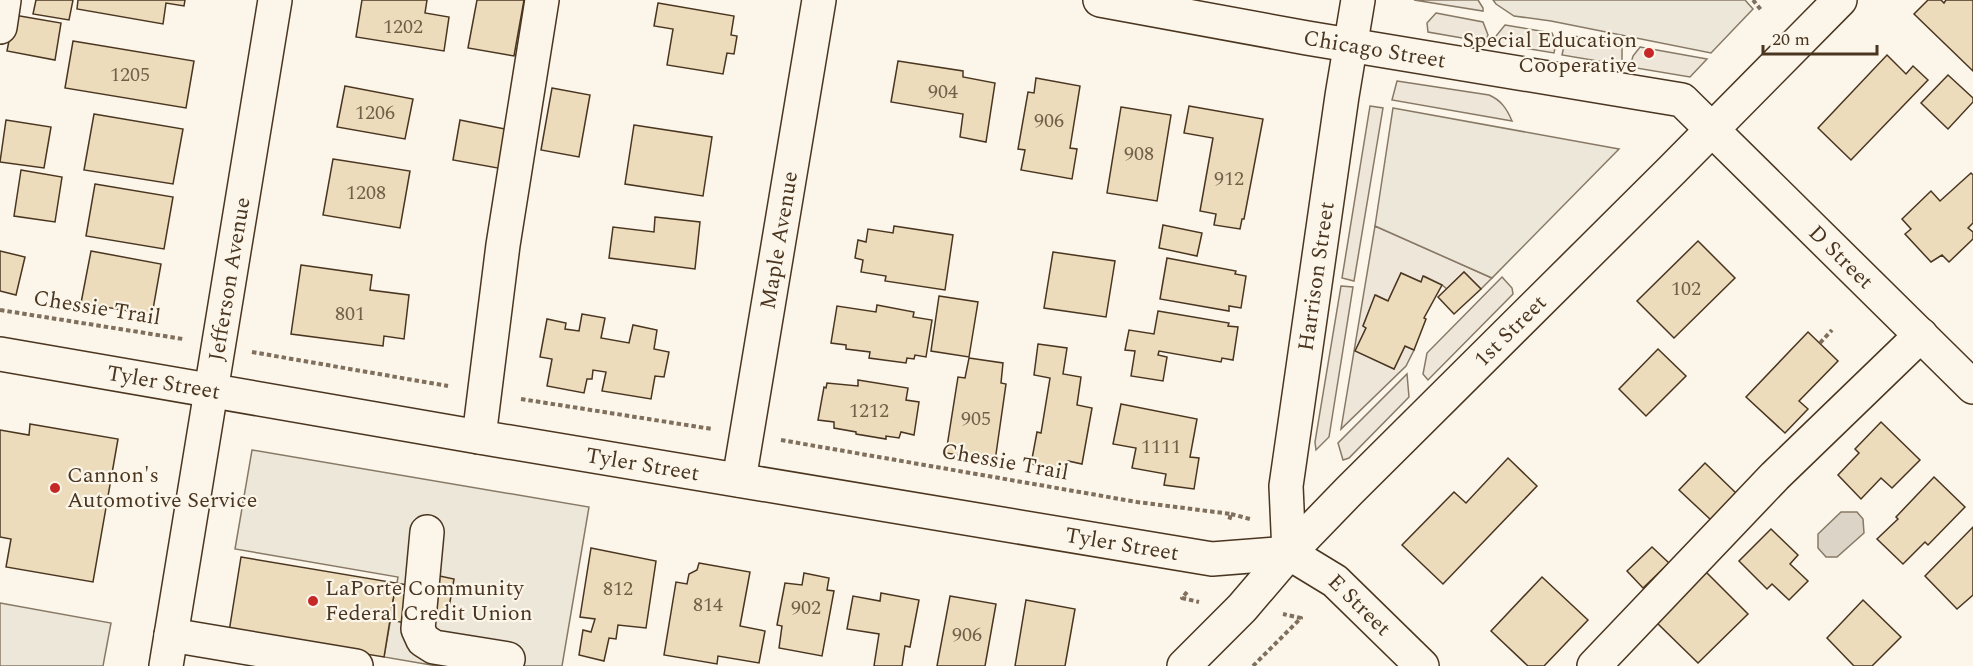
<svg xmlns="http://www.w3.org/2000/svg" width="1973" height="666" font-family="Spectral,serif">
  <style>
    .green { fill: #ede6d9; stroke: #887966; stroke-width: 1.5 }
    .parking { fill: #ede7d9; stroke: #887966; stroke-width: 1.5 }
    .water { fill: #dcd4c6; stroke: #887966; stroke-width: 1.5 }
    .building { fill: #ecdcbc; stroke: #4a3520; stroke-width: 1.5 }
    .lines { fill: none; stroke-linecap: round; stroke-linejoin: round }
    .minor-casing { stroke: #4a3520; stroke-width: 36 }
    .path { stroke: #7f6f5c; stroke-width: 4; stroke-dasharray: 4.5 3; stroke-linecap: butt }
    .minor { stroke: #fbf6e9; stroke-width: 33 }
    .poi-dot { fill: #c62828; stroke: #fbf6e9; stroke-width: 2 }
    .labels { text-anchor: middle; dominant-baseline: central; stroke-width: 4.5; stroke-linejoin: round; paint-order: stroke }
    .number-label { font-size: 20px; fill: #725f47 }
    .poi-label { font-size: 22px; fill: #4a3520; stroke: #fbf6e9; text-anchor: start }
    .street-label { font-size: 22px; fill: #4a3520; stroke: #fbf6e9 }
  </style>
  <rect width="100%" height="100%" fill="#fbf6e9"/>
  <g class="green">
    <polygon points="1414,0 1478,0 1483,8 1483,11"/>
    <polygon points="1436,13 1483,22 1488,35 1485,42 1428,32 1427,23"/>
    <polygon points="1505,25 1552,33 1556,43 1554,53 1494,43 1496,36"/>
    <polygon points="1574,36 1622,45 1622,65 1562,55 1564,46"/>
    <polygon points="1640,47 1707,59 1690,77 1630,67 1633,56"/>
    <path d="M1397,81L1489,95C1501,100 1507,109 1512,121L1392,100Z"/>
    <polygon points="1370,106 1383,108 1354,281 1342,278"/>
    <polygon points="1375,226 1492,278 1481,289 1464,272 1447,289 1442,285 1424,276 1421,282 1401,273 1388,301 1376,295 1363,326 1366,328 1356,351 1394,369 1405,346 1414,350 1406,366 1341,429"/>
    <polygon points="1502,277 1512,288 1513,294 1428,380 1423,374 1427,353"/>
    <polygon points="1341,286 1353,287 1329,437 1316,450 1315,442"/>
    <polygon points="1407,374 1409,397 1349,458 1343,460 1338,443"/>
  </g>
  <g class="parking">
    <polygon points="1493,0 1745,0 1753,9 1711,53 1551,21 1514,16 1496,4"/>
    <polygon points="1393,108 1619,149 1492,278 1375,226"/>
    <polygon points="252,450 589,507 562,666 437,666 384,657 398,577 235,549"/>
    <polygon points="0,603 111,623 103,666 0,666"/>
  </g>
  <polygon class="water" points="1841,512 1857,512 1863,519 1864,533 1837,557 1826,557 1818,548 1818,534"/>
  <g class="building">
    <polygon points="36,0 73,0 69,20 33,14"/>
    <polygon points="78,0 185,0 184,6 166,3 163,24 77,9"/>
    <polygon points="362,0 427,0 425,13 449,17 444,51 356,37"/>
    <polygon points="477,0 524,0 514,56 468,48"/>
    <polygon points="1928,0 1941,0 1944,3 1946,0 1973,0 1973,71 1914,14"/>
    <polygon points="658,3 734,16 731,35 737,36 734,54 727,53 723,74 667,65 673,29 654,26"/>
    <polygon points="14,15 61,23 55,60 7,51"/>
    <polygon points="73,41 194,61 186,108 65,88"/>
    <polygon points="1887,55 1906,74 1913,66 1928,80 1851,160 1818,128"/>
    <polygon points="898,61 963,71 963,77 995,83 986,142 960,137 963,114 891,102"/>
    <polygon points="1948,75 1973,98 1973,102 1948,129 1921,103"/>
    <polygon points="1036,78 1080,86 1070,148 1077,149 1072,179 1021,170 1025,150 1018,149 1028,92 1034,93"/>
    <polygon points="345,86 413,99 405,139 337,127"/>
    <polygon points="552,88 590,95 579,157 541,150"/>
    <polygon points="1189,106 1263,119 1244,219 1242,219 1240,229 1214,225 1216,214 1200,211 1213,138 1184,133"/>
    <polygon points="1121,107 1171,115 1157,201 1107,193"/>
    <polygon points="94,114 183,129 173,184 84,170"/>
    <polygon points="6,120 51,127 44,168 0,162"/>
    <polygon points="460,120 510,130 503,169 453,160"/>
    <polygon points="634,125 712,137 703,196 625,184"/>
    <polygon points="333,159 410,171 400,228 323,215"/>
    <polygon points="21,170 62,177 55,222 14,216"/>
    <polygon points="1971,173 1973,175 1973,223 1968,228 1973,232 1973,239 1949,262 1942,255 1931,262 1905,234 1911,229 1902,219 1931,191 1940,201"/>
    <polygon points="95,184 173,197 164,249 86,236"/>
    <polygon points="655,217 700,222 695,269 609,258 613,227 654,232"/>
    <polygon points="1163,225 1202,233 1197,256 1159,248"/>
    <polygon points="894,226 953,235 945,290 885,281 886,276 861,272 863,260 855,258 858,240 866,242 868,229 893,233"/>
    <polygon points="1698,241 1735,278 1674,338 1637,301"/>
    <polygon points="0,251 25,257 16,295 0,291"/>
    <polygon points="91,251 161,264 152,315 81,303"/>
    <polygon points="1053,252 1115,261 1106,317 1044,308"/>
    <polygon points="1167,258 1236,271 1235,274 1246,276 1241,308 1229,306 1229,311 1160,299"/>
    <polygon points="301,265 372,275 370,290 409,295 404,339 384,336 383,346 291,334"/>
    <polygon points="1464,272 1481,289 1454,314 1438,297"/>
    <polygon points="1401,273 1421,282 1423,276 1442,285 1424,318 1426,319 1414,350 1405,346 1394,369 1355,351 1366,328 1363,326 1375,295 1388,301"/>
    <polygon points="939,296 978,302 969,357 931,351"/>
    <polygon points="877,305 914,312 913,317 932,320 926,357 915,355 914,359 907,358 906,363 869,358 870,352 846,349 846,345 831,343 837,306 876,312"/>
    <polygon points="1158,311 1229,323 1228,326 1238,327 1233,360 1222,358 1221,362 1159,351 1158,355 1167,357 1163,381 1131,376 1135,351 1125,350 1129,330 1154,334"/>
    <polygon points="582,314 605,318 601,338 629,343 633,325 657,330 654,349 669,352 664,377 655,376 651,399 602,391 606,372 593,370 592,379 587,379 584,393 547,386 552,359 540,357 547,319 566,323 565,329 579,331"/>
    <polygon points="1808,332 1838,361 1799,401 1808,409 1785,433 1746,397"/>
    <polygon points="1038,344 1067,348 1063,374 1081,377 1077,405 1092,408 1082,464 1068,461 1065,471 1031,464 1037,432 1041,433 1050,378 1034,375"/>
    <polygon points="1658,349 1686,376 1646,416 1619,389"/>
    <polygon points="969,358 1003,363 1001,383 1006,384 995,461 946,453 958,377 965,378"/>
    <polygon points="858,380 908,388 906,400 919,402 914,435 901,432 899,438 886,436 886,439 856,434 856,432 834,428 834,422 818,420 824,387 826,388 827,383 858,386"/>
    <polygon points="1121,404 1197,419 1190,457 1199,458 1194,489 1164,485 1166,474 1132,468 1136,448 1113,444"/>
    <polygon points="1881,422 1920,460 1892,488 1881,478 1861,499 1838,475 1859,453 1855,449"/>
    <polygon points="30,424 118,439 93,582 6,567 11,539 0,537 0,430 29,435"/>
    <polygon points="1508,458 1537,486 1443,584 1402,545 1454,492 1466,503"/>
    <polygon points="1705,463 1736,493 1711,520 1679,490"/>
    <polygon points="1934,477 1965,507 1928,545 1925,542 1903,564 1877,539 1898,519 1896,517"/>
    <polygon points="1973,527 1973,595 1957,609 1925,576"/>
    <polygon points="1771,529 1798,555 1790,564 1808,581 1789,600 1772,584 1767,589 1739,561"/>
    <polygon points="1652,547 1669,563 1643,588 1627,571"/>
    <polygon points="591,548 656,561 646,628 618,625 616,639 609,638 604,661 579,655 583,630 591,632 595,619 580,617"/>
    <polygon points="241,557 396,583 384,657 229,632"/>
    <polygon points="699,563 750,572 740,626 765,631 759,663 718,656 717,664 664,655 676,582 687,584 689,574 697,570"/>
    <polygon points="1706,572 1748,614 1698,663 1656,622"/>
    <polygon points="804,573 829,578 827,590 834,591 822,656 779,648 782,626 777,625 785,583 802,585"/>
    <polygon points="435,575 454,579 448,613 430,610 410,624 390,620 396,583 414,586"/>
    <polygon points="1542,577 1588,620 1544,666 1528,666 1491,631"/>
    <polygon points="881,593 919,600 910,647 905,646 902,666 874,666 879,634 847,629 853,596 880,601"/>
    <polygon points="950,596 996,604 985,666 937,666"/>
    <polygon points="1026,600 1075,609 1065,666 1015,666"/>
    <polygon points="1863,600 1901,637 1872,666 1854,666 1827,638"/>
  </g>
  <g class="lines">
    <defs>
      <g id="minor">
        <path id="s1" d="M1100,0L1307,38L1682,100L1973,387"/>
        <polyline points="0,27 4,0"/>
        <path id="s2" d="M0,354L479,437L1212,559L1289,553"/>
        <polyline points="479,437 503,245 542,0"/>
        <path id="s3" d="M739,480L819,0"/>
        <polyline points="427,532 418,629 423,640 434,647 508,659"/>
        <path id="s4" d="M1289,553L1286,486L1342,96L1358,0"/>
        <path id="s5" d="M1289,553L1335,581L1422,666"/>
        <polyline points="171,635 356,666"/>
        <path id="s6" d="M166,666L275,0"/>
        <path id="s7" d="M1184,666L1242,608L1289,553L1349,491L1672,170L1840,0"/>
        <polyline points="1594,666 1775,476 1921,335"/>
      </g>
    </defs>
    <use href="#minor" class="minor-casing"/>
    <g class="path">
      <polyline points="1753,0 1761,10"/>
      <polyline points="0,310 183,339"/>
      <polyline points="1820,343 1832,330"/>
      <polyline points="252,352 448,386"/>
      <polyline points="521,399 712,429"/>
      <polyline points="781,440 1137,502 1231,514 1229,521"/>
      <polyline points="1231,514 1250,519"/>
      <polyline points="1187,592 1182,598 1199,602"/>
      <polyline points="1253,666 1301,618 1283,614"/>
    </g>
    <use href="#minor" class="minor"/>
  </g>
  <g class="poi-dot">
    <circle cx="1649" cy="53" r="6"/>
    <circle cx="55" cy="488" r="6"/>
    <circle cx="313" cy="601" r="6"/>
  </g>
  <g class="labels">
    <g class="number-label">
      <text x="403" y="27">1202</text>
      <text x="130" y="75">1205</text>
      <text x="943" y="92">904</text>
      <text x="375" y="113">1206</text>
      <text x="1049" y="121">906</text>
      <text x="1139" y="154">908</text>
      <text x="1229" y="179">912</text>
      <text x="366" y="193">1208</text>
      <text x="1686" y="289">102</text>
      <text x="350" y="314">801</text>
      <text x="869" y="411">1212</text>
      <text x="976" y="419">905</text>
      <text x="1161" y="447">1111</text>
      <text x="618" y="589">812</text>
      <text x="708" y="605">814</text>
      <text x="806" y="608">902</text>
      <text x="967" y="635">906</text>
    </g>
    <g class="poi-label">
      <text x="1637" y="40" text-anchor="end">Special Education<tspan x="1637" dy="25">Cooperative</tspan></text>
      <text x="67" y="475">Cannon's<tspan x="67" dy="25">Automotive Service</tspan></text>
      <text x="325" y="588">LaPorte Community<tspan x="325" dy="25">Federal Credit Union</tspan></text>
    </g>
    <g class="street-label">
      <text stroke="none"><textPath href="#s1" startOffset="279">Chicago Street</textPath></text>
      <text stroke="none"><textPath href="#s3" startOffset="243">Maple Avenue</textPath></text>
      <text stroke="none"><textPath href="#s1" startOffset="814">D Street</textPath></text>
      <text stroke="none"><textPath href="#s4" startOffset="279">Harrison Street</textPath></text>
      <text stroke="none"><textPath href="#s6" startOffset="392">Jefferson Avenue</textPath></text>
      <text transform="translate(97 308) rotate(9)">Chessie Trail</text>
      <text stroke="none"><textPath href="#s7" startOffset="468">1st Street</textPath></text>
      <text stroke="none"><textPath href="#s2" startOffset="166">Tyler Street</textPath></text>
      <text transform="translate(1005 462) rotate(10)">Chessie Trail</text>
      <text stroke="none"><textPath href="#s2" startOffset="652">Tyler Street</textPath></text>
      <text stroke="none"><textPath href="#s2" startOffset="1138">Tyler Street</textPath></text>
      <text stroke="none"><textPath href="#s5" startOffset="88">E Street</textPath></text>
    </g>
  </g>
  <path d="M1763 45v9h114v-9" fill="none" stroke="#4a3520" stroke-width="3"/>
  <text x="1772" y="45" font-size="18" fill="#4a3520" stroke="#fbf6e9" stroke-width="4.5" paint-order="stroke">20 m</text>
</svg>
